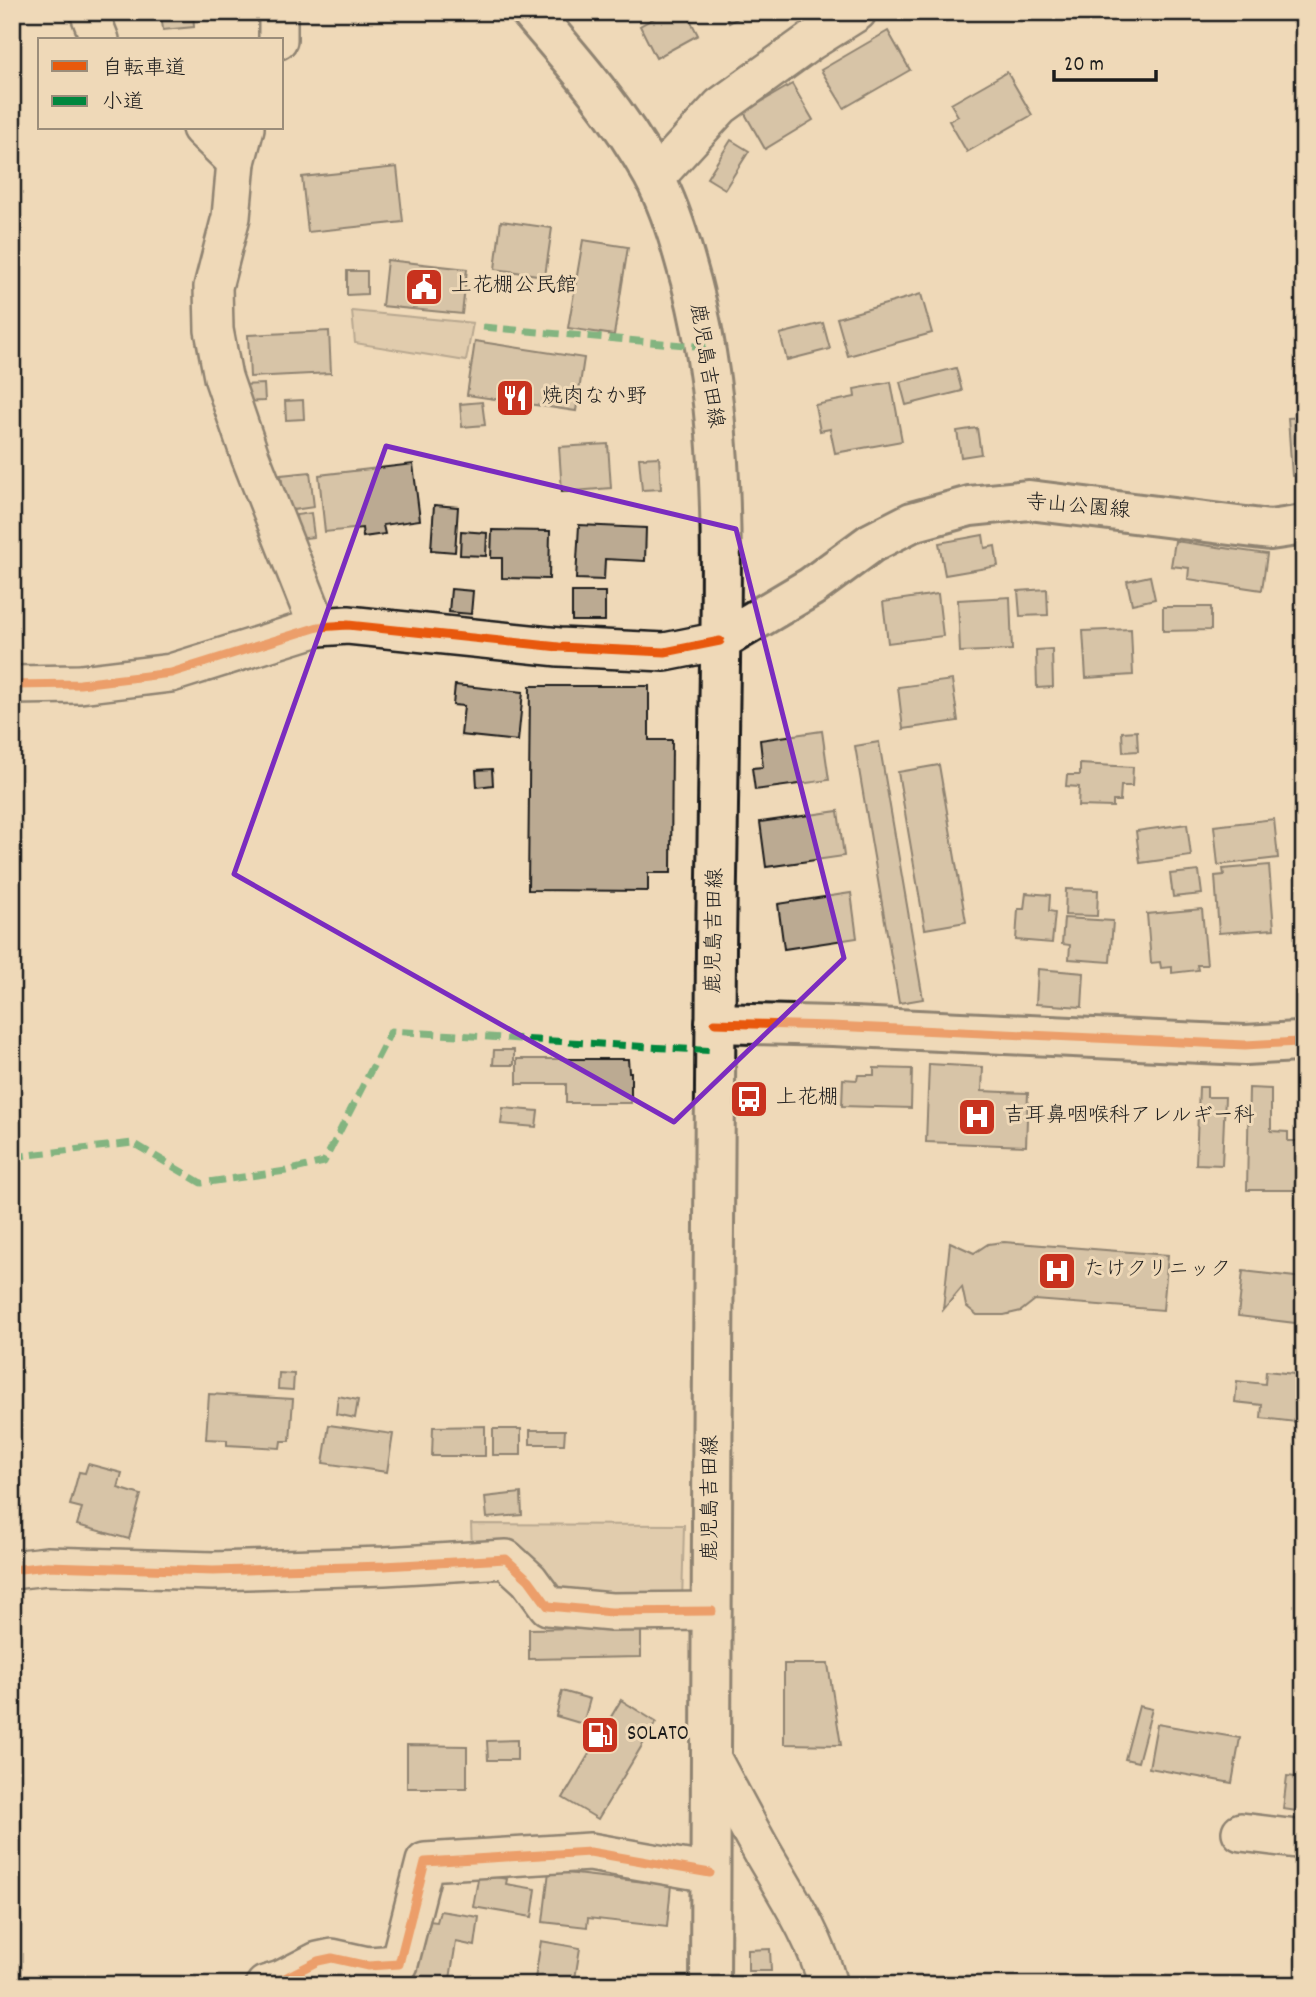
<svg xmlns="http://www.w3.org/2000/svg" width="1316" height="1997" font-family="Dekko,'Klee One',sans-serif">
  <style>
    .green { fill: #d0bda1; stroke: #766c5e; stroke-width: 2 }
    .building { fill: #bbaa92; stroke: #1c1c1c; stroke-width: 2 }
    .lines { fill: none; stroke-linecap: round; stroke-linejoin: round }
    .street-casing { stroke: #1c1c1c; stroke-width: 42 }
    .secondary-casing { stroke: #1c1c1c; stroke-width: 44 }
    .primary-casing { stroke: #1c1c1c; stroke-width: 44 }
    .street { stroke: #efd9b8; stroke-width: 37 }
    .secondary { stroke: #efd9b8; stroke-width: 38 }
    .primary { stroke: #efd9b8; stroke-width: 38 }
    .quiet { stroke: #00873e; stroke-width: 7; stroke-dasharray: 14 7; stroke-linecap: butt }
    .cycleway-casing { stroke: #efd9b8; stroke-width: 13 }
    .cycleway { stroke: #e8590c; stroke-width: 9 }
    .marked { fill: none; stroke: #7b2cbf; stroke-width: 5; stroke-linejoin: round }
    .labels { text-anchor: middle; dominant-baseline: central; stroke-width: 6; stroke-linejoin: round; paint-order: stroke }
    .poi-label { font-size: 21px; fill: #1c1c1c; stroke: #efd9b8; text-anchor: start }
    .street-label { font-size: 21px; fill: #1c1c1c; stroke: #efd9b8 }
  </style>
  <rect width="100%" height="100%" fill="#efd9b8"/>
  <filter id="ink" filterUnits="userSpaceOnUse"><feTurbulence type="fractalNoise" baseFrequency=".0143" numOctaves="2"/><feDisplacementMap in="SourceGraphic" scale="14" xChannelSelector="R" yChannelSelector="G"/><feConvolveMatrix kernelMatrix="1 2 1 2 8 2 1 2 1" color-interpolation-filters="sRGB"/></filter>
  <g filter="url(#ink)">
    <g class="green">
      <polygon points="352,311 473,323 466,361 355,343"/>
      <polygon points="471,1524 684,1525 682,1604 553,1603 472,1548"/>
    </g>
    <g class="building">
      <polygon points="161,12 193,12 194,27 163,30"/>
      <polygon points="665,12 686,12 698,35 656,58 640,26"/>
      <polygon points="724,12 749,12 729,23"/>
      <polygon points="888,31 910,70 844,108 821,70"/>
      <polygon points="1007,72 1032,115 967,152 949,121 958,116 951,104"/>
      <polygon points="792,84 813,120 765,149 744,112"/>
      <polygon points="731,140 749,151 725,189 707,178"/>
      <polygon points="397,167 403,222 308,232 302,177"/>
      <polygon points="501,221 552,228 545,276 495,269"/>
      <polygon points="583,240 628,247 614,335 568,328"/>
      <polygon points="387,260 467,269 462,314 382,306"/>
      <polygon points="347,271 367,271 367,294 347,295"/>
      <polygon points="921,294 932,333 848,356 837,318"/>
      <polygon points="823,323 830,349 787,360 780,334"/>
      <polygon points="329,331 331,373 250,377 248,335"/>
      <polygon points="475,341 584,358 576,411 467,395"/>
      <polygon points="956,368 962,391 906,405 900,382"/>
      <polygon points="891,382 902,441 835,453 830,429 820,431 815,405 855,397 854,389"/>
      <polygon points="264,384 265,401 242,402 241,385"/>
      <polygon points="303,400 304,419 286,420 285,401"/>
      <polygon points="482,402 485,425 462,427 460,404"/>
      <polygon points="1304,417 1304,475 1292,476 1288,418"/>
      <polygon points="977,428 981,454 961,457 957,431"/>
      <polygon points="608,444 611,488 562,492 559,447"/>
      <polygon points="659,457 661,489 642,490 639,458"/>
      <polygon points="413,464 420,520 383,525 385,534 363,537 362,528 325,532 319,475"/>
      <polygon points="310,472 314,507 286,511 281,475"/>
      <polygon points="434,505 458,507 455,552 431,550"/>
      <polygon points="311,513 314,537 298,539 296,515"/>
      <polygon points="579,525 646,528 645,561 605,559 604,580 576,579"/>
      <polygon points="492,530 550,531 549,579 502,578 502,558 491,558"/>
      <polygon points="461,531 487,533 486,556 460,555"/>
      <polygon points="983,535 985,548 995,546 998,566 945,575 939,543"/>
      <polygon points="1175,541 1267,554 1262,590 1188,579 1189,568 1171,566"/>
      <polygon points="1150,576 1155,599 1132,604 1127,581"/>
      <polygon points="451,589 473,591 471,614 449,612"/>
      <polygon points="1047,589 1048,615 1020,616 1018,591"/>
      <rect x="572" y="592" width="33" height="29"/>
      <polygon points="938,594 943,636 888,643 883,602"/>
      <polygon points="1010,597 1012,650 960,652 958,600"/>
      <polygon points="1163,607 1211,607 1211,630 1163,631"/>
      <polygon points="1131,629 1133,675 1086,678 1083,631"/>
      <polygon points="1052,649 1053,687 1037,688 1036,650"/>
      <polygon points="952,680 958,721 903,729 898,687"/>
      <polygon points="455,685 523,692 518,741 461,735 464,706 453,705"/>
      <polygon points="530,686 649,686 649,740 672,740 671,873 648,873 648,891 528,890"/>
      <polygon points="822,731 829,780 755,790 752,768 763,767 760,740"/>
      <polygon points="1137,731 1138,751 1123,752 1122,732"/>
      <polygon points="879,742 923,999 899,1003 855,746"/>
      <polygon points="1080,764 1133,767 1132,786 1121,786 1120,801 1113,801 1113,807 1078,806 1079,787 1066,786 1067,775 1080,775"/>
      <polygon points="939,765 966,922 925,929 898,772"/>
      <polygon points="492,769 493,785 477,787 476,770"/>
      <polygon points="838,811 844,856 766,867 760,822"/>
      <polygon points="1274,819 1278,858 1218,865 1214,826"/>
      <polygon points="1187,824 1191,856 1140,863 1136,831"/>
      <polygon points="1269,865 1274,929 1219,933 1215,876 1224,875 1223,869"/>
      <polygon points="1199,871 1202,894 1173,897 1170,874"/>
      <polygon points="1066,889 1098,890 1097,916 1065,915"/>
      <polygon points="851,893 857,938 784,949 778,904"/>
      <polygon points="1026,893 1050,895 1049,911 1055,912 1052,943 1016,940 1018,909 1024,909"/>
      <polygon points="1202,909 1207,965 1197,965 1198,970 1172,973 1172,967 1161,968 1160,962 1151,963 1147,914"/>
      <polygon points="1064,918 1113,921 1110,962 1069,959 1070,945 1062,944"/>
      <polygon points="1038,969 1084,973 1082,1007 1036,1004"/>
      <polygon points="494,1050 514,1050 514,1065 493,1065"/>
      <polygon points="517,1059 628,1059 629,1072 631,1072 631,1103 566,1103 566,1084 517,1084"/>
      <polygon points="929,1064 983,1067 982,1091 1028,1093 1026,1146 926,1142"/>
      <polygon points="874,1068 912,1069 911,1108 842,1106 843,1079 857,1080 858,1075 874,1075"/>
      <polygon points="1199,1087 1207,1087 1207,1097 1225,1097 1222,1165 1196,1164"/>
      <polygon points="1249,1088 1271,1089 1271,1131 1288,1132 1288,1141 1304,1141 1304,1190 1247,1190"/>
      <polygon points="503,1108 538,1111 536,1127 501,1124"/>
      <polygon points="950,1242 974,1253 988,1244 1004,1242 1168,1255 1163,1310 1035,1300 1021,1311 1004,1315 977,1315 966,1306 962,1287 943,1310"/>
      <polygon points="1243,1271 1304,1278 1304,1324 1238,1316"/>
      <polygon points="1266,1371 1304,1375 1304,1423 1261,1418 1262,1405 1235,1402 1237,1381 1265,1384"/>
      <polygon points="279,1373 294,1374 293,1390 278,1389"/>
      <polygon points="209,1394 293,1399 290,1441 281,1441 280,1448 227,1445 227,1440 206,1439"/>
      <polygon points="338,1396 358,1400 355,1418 336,1414"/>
      <polygon points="329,1425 393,1434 387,1472 323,1463"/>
      <polygon points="485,1426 485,1456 432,1456 433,1427"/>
      <rect x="493" y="1429" width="28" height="26"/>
      <polygon points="530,1430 565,1430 564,1444 530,1444"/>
      <polygon points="88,1464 122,1473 118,1488 141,1495 129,1539 77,1525 82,1508 70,1505 79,1472 85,1473"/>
      <polygon points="521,1493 522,1515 487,1518 485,1497"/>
      <polygon points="641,1627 641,1657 529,1659 529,1629"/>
      <polygon points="784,1664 828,1664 841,1745 784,1744"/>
      <polygon points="562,1691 590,1699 583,1724 556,1716"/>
      <polygon points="621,1700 656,1722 598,1819 563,1798"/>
      <polygon points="1139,1706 1152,1709 1138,1762 1125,1759"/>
      <polygon points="1157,1724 1240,1738 1232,1783 1149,1768"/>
      <polygon points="517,1740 517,1760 488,1760 487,1741"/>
      <polygon points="407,1745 467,1746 467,1788 407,1788"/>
      <polygon points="1287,1776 1304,1778 1304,1812 1283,1809"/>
      <polygon points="549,1871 671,1885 667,1927 588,1918 587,1927 543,1922"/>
      <polygon points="479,1874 507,1879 506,1884 536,1889 532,1917 473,1907"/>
      <polygon points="440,1911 479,1917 475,1946 456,1942 449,1985 410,1985 421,1920 437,1922"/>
      <polygon points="541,1941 580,1948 574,1985 534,1985"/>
      <polygon points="770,1949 771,1971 748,1971 748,1950"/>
    </g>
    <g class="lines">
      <defs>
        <g id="street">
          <polyline points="89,12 100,40"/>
          <polyline points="278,40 278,12"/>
          <polyline points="201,128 236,162"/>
          <polyline points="245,128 236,162 231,217 213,287 214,330 223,377 250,456 318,627"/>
          <polyline points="655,178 721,106 811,41 857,12"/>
          <polyline points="12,685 80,684 171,673 318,627 348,625 559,647 665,652 720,641"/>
          <polyline points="12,1570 47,1566 213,1571 384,1566 506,1559 529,1580 548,1606 611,1612 712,1611"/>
          <path d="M711,1757C728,1789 745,1821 763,1853C788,1896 815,1936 828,1985"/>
          <polyline points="1241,1832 1304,1840"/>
          <polyline points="265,1985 281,1980 318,1961 332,1958 368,1966 399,1964 425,1862 590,1852 710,1873"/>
        </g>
        <g id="secondary">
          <polyline points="720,641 811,587 871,543 912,522 970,506 1029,500 1270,530 1304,525"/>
          <polyline points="715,1023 832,1026 1245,1045 1298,1042 1304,1043"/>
        </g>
        <path id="primary" d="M531,12C576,64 620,115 653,175C667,201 677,231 685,260C724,391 722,528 720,663C718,758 717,853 716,948C712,1294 712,1639 710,1985"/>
      </defs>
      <use href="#street" class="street-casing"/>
      <use href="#secondary" class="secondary-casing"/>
      <use href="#primary" class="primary-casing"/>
      <use href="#street" class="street"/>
      <use href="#secondary" class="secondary"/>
      <use href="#primary" class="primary"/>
      <g class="quiet">
        <polyline points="483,327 706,347"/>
        <polyline points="12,1157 133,1143 201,1183 286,1171 324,1162 391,1031 715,1051"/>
      </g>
      <defs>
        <g id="cycleway">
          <polyline points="12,685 80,684 171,673 318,627 348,625 559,647 665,652 720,641"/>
          <polyline points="715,1023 832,1026 1245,1045 1298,1042 1304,1043"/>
          <polyline points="12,1570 47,1566 213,1571 384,1566 506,1559 529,1580 548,1606 611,1612 712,1611"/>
          <polyline points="265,1985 281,1980 318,1961 332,1958 368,1966 399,1964 425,1862 590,1852 710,1873"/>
        </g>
      </defs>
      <use href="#cycleway" class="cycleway-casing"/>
      <use href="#cycleway" class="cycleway"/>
    </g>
  </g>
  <path d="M0 0H1316V1997H0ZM386,446L736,529L844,958L674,1122L234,874Z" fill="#efd9b8" fill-opacity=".55" fill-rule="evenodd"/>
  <path class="marked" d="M386,446L736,529L844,958L674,1122L234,874Z"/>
  <defs>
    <symbol id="civic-square" viewBox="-11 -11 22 22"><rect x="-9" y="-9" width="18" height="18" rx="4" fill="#c8321e" stroke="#efd9b8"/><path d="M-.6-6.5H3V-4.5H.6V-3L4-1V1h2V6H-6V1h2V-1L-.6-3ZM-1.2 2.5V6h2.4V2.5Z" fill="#fff"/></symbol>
    <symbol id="restaurant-square" viewBox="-11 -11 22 22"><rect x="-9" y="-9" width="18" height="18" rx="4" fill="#c8321e" stroke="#efd9b8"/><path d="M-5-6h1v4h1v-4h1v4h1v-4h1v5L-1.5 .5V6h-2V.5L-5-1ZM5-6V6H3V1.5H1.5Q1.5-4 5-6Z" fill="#fff"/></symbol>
    <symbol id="bus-square" viewBox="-11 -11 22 22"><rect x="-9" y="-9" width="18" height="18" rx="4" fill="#c8321e" stroke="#efd9b8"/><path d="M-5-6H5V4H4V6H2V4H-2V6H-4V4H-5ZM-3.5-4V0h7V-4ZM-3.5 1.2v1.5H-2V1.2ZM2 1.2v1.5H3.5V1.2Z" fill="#fff"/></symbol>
    <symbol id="hospital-square" viewBox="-11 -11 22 22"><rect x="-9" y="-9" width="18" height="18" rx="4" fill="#c8321e" stroke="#efd9b8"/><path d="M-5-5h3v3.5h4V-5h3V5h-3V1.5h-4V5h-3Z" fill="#fff"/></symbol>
    <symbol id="fuel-square" viewBox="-11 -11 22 22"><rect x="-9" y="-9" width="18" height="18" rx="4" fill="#c8321e" stroke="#efd9b8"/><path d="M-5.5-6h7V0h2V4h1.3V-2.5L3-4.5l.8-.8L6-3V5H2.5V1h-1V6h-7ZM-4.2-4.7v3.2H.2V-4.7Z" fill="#fff"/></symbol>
  </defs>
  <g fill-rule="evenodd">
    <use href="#civic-square" x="402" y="265" width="44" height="44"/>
    <use href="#restaurant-square" x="493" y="376" width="44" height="44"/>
    <use href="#bus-square" x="727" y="1077" width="44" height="44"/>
    <use href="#hospital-square" x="955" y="1095" width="44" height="44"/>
    <use href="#hospital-square" x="1035" y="1249" width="44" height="44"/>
    <use href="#fuel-square" x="578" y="1713" width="44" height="44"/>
  </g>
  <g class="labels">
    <g class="poi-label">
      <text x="451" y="287">上花棚公民館</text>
      <text x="542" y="398">焼肉なか野</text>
      <text x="776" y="1099">上花棚</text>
      <text x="1004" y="1117">吉耳鼻咽喉科アレルギー科</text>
      <text x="1084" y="1271">たけクリニック</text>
      <text x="627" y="1735">SOLATO</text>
    </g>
    <g class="street-label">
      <text transform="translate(705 366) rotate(81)">鹿児島吉田線</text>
      <text transform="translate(1078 508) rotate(5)">寺山公園線</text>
      <text transform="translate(716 931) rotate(-89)">鹿児島吉田線</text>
      <text transform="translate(712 1498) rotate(-90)">鹿児島吉田線</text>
    </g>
  </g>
  <rect width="1316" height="1997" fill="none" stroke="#efd9b8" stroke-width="42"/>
  <rect x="21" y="21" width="1274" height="1955" fill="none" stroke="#1c1c1c" stroke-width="2.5" filter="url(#ink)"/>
  <rect x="38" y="38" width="245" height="91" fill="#efd9b8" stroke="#9b8d7a" stroke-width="2"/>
  <rect x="52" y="61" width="35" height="10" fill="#e8590c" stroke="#9b8d7a" stroke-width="2"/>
  <text x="102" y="74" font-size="21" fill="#1c1c1c">自転車道</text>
  <rect x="52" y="96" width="35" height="10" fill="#00873e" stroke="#9b8d7a" stroke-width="2"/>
  <text x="102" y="108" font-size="21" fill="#1c1c1c">小道</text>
  <path d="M1054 70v10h102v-10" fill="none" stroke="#1c1c1c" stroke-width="3.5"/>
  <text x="1064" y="70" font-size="21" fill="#1c1c1c" stroke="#efd9b8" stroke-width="5" paint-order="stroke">20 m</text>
</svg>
